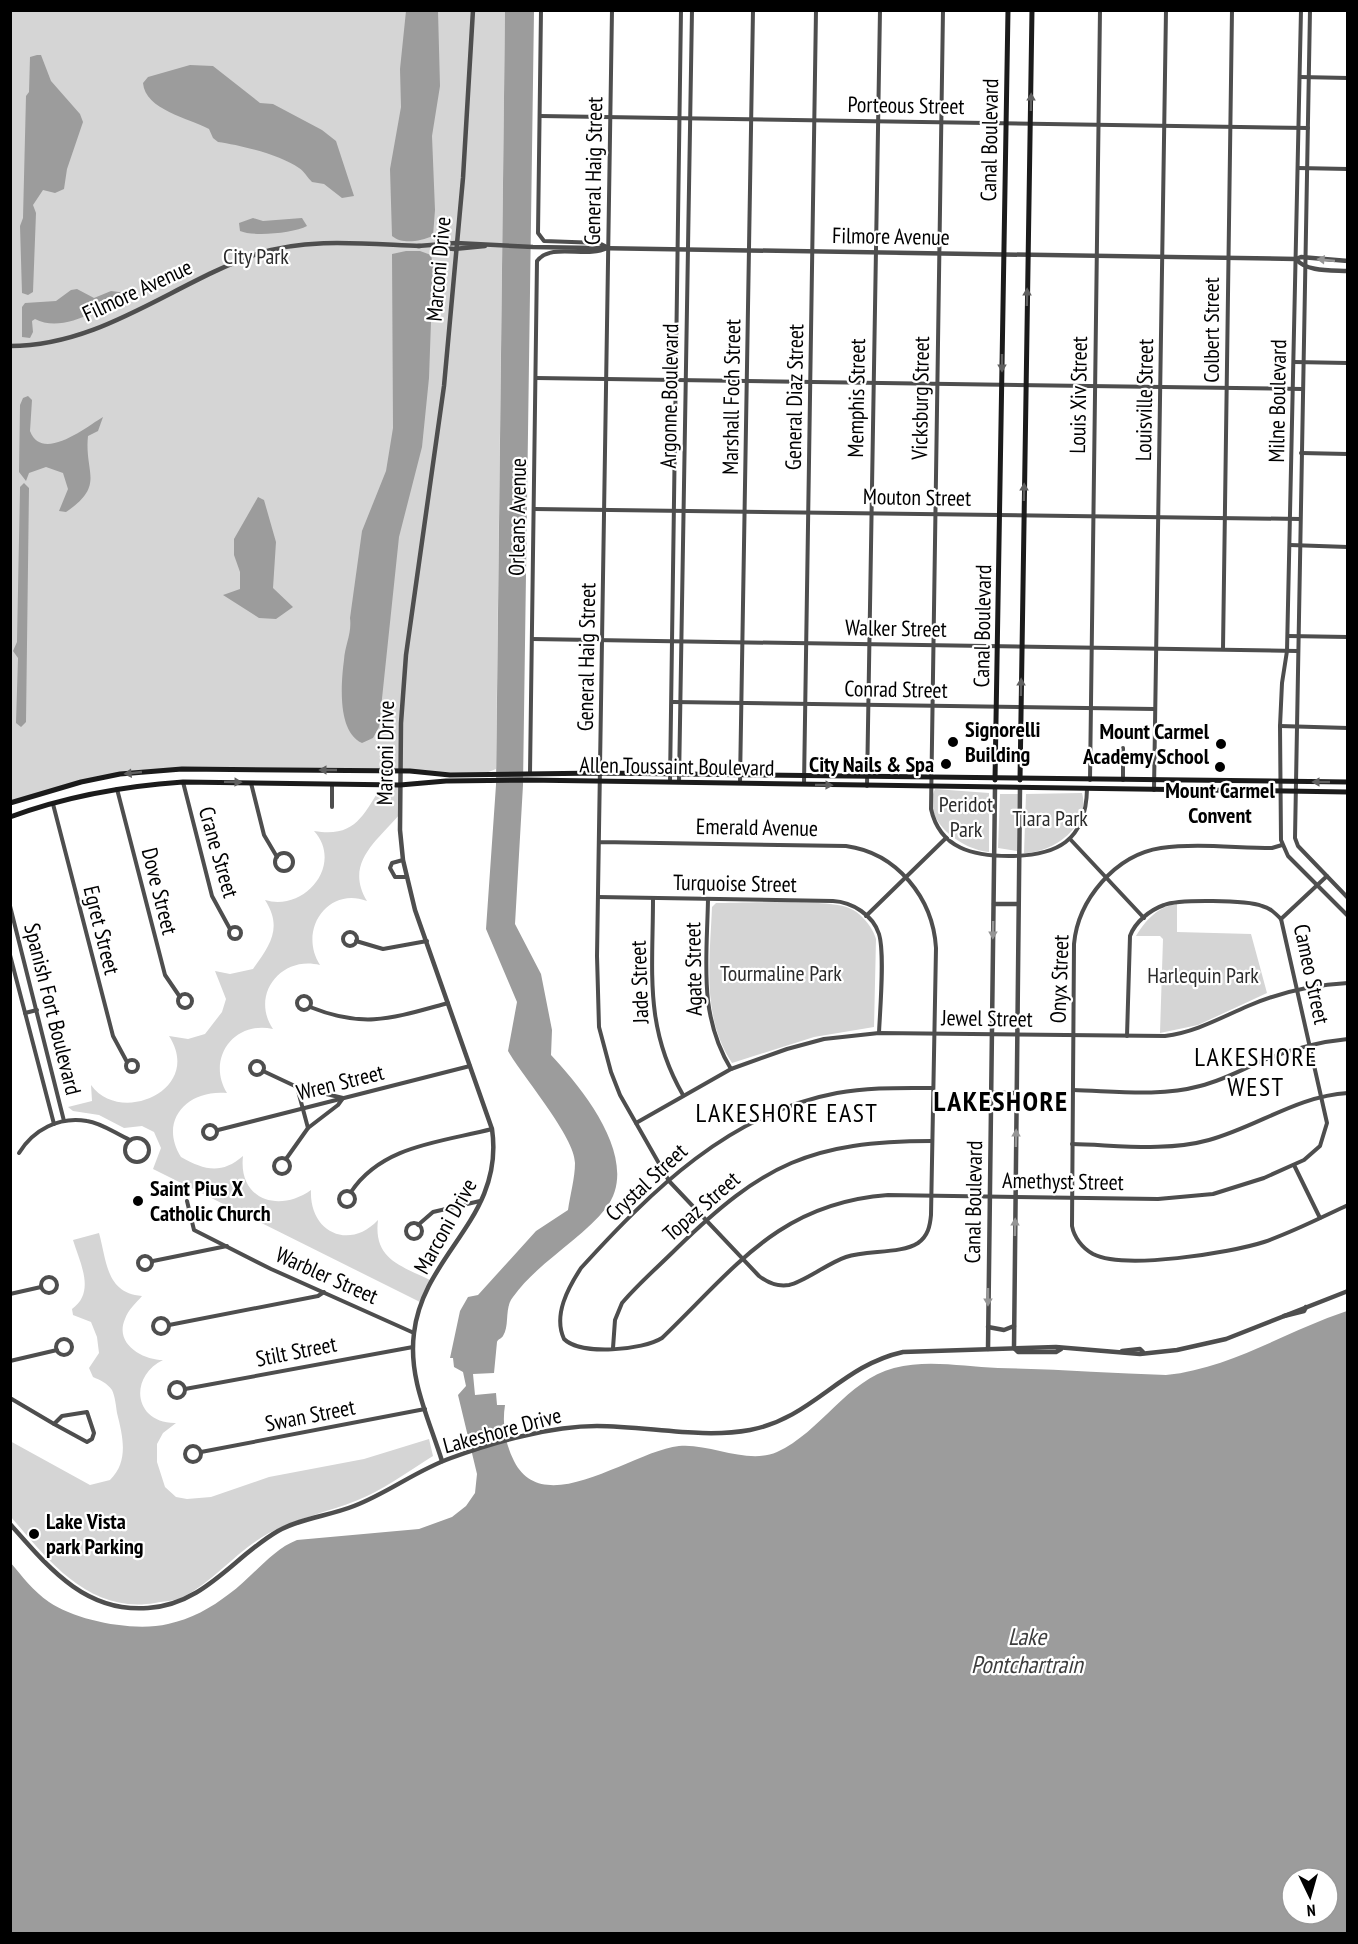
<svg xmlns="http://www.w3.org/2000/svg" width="1358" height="1944" font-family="'PT Sans Narrow',sans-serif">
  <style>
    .green { fill: #d5d5d5 }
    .water { fill: #9c9c9c; fill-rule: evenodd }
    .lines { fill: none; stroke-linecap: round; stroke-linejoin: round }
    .minor { stroke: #4e4e4e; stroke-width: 4 }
    .tertiary { stroke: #4e4e4e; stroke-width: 4.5 }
    .secondary { stroke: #1b1b1b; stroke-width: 5 }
    .oneway { fill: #5f5f5f }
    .oneway2 { fill: #959595 }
    .poi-dot { fill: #000; stroke: #fff; stroke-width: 2 }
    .labels { text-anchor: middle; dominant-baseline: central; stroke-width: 4.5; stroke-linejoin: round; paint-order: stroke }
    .street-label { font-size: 22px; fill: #000; stroke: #fff }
    .park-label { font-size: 22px; fill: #2c2c2c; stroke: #fff }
    .poi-label { font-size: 22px; font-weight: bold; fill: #000; stroke: #fff; text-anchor: start }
    .water-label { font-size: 24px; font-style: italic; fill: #3d3d3d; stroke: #fff }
    .quarter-label { font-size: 26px; letter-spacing: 1.5px; fill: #000; stroke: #fff }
    .district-label { font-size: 28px; font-weight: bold; letter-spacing: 1.5px; fill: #000; stroke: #fff }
  </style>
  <rect width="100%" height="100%" fill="#fff"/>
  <g class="green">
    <polygon points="11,11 505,11 496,769 481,775 214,768 120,774 11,803"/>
    <path d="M383,784L400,785V814C377,841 344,863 367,901C327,886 298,931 320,965C281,955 250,995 273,1029C234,1020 206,1059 227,1093C188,1089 158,1120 181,1157C204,1170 221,1175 243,1156C238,1200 279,1213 311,1190C309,1232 349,1251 378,1220C373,1260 402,1266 432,1281L422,1303L153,1169L161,1148L154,1132L142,1126L124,1128L99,1115L73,1111L68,1107L92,1101L91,1085C120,1126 204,1090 169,1036L188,1039L205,1034L222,1012L226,999L215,971L230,974L253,969C270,945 283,928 265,900C305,912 344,864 314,831C356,838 363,815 383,784Z"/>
    <path d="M935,789L989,793V852C962,850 920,820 935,789Z"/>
    <path d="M1082,793C1091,826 1053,853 1024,853L1026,794Z"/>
    <polygon points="1000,794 1018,794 1017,851 998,848"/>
    <path d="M716,903C743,903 828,899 849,908C860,912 873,927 876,939L874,1027L814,1037L732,1063C701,1016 710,960 712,907Z"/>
    <path d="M1177,904V932L1251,934L1267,993L1198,1025L1160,1033L1163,939L1160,936H1136C1145,921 1158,906 1177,904Z"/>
    <path d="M99,1233C107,1262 106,1293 142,1296C136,1303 128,1310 125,1319C114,1344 143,1360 163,1360C128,1377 134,1424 176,1423L163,1433L157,1444V1462L165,1487L176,1497L187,1499L211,1497L269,1477L364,1459L429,1439L433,1456C412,1469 390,1485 367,1496C335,1511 301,1516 269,1533C239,1549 216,1579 185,1596C176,1601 165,1601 155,1603C89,1614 49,1561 11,1517L10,1441L90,1485L110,1480C129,1461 123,1437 117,1413C116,1406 115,1396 112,1390C107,1383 100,1380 93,1377L89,1368L99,1353L97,1337L91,1322L73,1315L72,1309C96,1292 80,1263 73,1240Z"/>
  </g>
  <g class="water">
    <path d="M406,11H438L440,86L432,136L435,210L433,236C420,241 403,245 392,236L390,169L401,107L400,69Z"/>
    <path d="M505,11H534L523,785L515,924L541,974L552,1030L551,1055C583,1089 642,1161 606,1208C582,1239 537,1263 513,1297C504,1308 510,1325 503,1336C501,1339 498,1339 497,1342L494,1373L473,1374L475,1395L496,1393L497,1405H505C502,1424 505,1443 514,1461C544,1521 632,1451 679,1446C710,1443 747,1465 777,1452C821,1432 847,1380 894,1368C929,1359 964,1367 998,1368C1054,1369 1110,1373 1166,1375C1232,1368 1286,1331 1347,1311V1933H11L10,1562C22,1576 33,1591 49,1602C77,1621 134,1632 168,1624C191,1619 211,1608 229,1594C252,1578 271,1550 297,1540L419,1529L452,1517L466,1506L475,1493L477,1474L458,1395L466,1386L463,1372L454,1367L453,1358H450L460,1311L468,1297L478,1295L536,1231L568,1210C570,1195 575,1178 575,1163C575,1137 523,1077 508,1051L517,1002L486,929L496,785ZM1292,1878H1328V1914H1292Z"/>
    <polygon points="37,55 41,55 51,81 80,114 83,122 67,169 64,189 55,193 43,190 33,205 36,213 33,292 28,295 22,293 20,226 23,218 26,96 29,92 30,57"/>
    <path d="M190,65L213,66L260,103L273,104L322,130L336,141L354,196L342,198L324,184L312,182C307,177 304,171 299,168C281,155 240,145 218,142L213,138L209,129C189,118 145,110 143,83L148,77Z"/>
    <path d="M253,218L263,221L302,218L307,226C294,233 254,237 240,231L239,223Z"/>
    <path d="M406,251H420L431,255L433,265L429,378L422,447L399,537L379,727L373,738L362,743C337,732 341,683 344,660C345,645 352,633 350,618L362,531L386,471L393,428L392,254Z"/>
    <path d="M77,289L94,298L111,291L127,293C103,308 63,334 35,319L32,321L33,332L30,338L22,337V307L25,303L56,301L71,290Z"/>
    <path d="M28,396L32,400L30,431C42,463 86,427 103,417L98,431L88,436C84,473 106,485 66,512L59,511L68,489L63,473L46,467L29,473L26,481L19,472L20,405L23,398Z"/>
    <polygon points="24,483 29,488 26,722 21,727 16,723 18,658 13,651 17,642 20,487"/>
    <polygon points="258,497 264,500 276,542 273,588 293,607 276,619 259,618 223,595 240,589 240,572 234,555 234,539"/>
  </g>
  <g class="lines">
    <g class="minor">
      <polyline points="541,10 538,233 544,241 599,243 607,247"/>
      <path d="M943,10L931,809C940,849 974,856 1009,856C1057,856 1086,841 1087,789"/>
      <polyline points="1301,10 1287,651 1282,683 1280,726 1281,840 1288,856 1348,916"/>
      <polyline points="1310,10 1295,838 1298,846 1348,898"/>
      <polyline points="1300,77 1348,78"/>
      <polyline points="540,116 1308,128"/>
      <polyline points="1298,168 1348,169"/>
      <polyline points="1294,362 1348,363"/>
      <polyline points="536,378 1302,389"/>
      <polyline points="1301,453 1348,454"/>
      <polyline points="534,509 1300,519"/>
      <polyline points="1290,545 1348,547"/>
      <polyline points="1288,636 1348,637"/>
      <polyline points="532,639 1297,651"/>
      <polyline points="1223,649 1232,10"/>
      <polyline points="673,702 1155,709"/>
      <polyline points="1280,726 1348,728"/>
      <path d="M530,773L537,261C552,242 587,259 607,248"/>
      <polyline points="1090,780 1100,10"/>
      <polyline points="1123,780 1123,748"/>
      <polyline points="183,782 212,896 230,929"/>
      <polyline points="670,782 681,10"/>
      <polyline points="679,782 692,10"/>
      <polyline points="251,783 264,835 277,857"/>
      <polyline points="740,783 753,10"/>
      <polyline points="804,784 816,10"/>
      <polyline points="867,786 880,10"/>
      <polyline points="117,789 165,975 180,997"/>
      <polyline points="1154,790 1166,10"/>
      <polyline points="53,804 113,1036 127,1062"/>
      <polyline points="332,807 332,784"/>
      <polyline points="1070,839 1144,918"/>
      <path d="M600,842L846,846C897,853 933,898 936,948L931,1215C930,1226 928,1236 918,1243C901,1254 867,1250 846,1257C828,1263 804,1282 789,1285C777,1287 768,1283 759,1276L669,1181L620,1095L611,1072L599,1027L597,956L612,10"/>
      <path d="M1282,845L1272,848C1236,848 1197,843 1161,848C1115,855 1078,900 1074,944L1072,1226C1074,1237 1082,1248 1093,1254C1124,1270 1230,1253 1264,1242C1293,1232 1320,1218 1348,1205"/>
      <circle cx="284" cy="862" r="9"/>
      <polyline points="403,860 392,863 390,868 395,877 407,877"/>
      <path d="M598,897L833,901C852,902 873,915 879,934C885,953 880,1010 879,1033"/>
      <path d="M653,898C653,973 644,1027 683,1095"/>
      <path d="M708,899C707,960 698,1015 731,1069"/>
      <polyline points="10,906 64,1121"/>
      <polyline points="866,916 946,838"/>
      <polyline points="1281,919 1327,876"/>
      <circle cx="235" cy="933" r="6"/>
      <circle cx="350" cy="939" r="7"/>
      <polyline points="356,941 383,949 427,941"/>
      <polyline points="10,955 54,1124"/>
      <circle cx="185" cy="1001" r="7"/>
      <circle cx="304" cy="1003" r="7"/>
      <path d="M310,1007C365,1029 393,1018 448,1003"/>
      <polyline points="25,1013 37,1010"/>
      <path d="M1127,1036L1130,936C1135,922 1150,910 1164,905C1178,899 1247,900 1262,906C1270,908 1275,913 1281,919"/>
      <circle cx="132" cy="1066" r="6"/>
      <circle cx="257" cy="1068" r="7"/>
      <polyline points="263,1071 297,1087 343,1098 338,1105 308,1128 286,1159"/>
      <polyline points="297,1087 308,1128"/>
      <path d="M933,1088C901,1088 869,1087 837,1093C730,1113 652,1190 581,1268C568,1288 553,1315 564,1339C581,1356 643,1350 662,1338C735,1268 779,1203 888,1195L1158,1199L1213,1194L1264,1178L1304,1160L1320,1146L1327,1123L1281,919"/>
      <path d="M1073,1090C1114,1091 1160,1097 1200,1086C1221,1081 1240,1071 1259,1062C1288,1050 1317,1042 1348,1039"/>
      <path d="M636,1123L731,1069L787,1049L824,1039L879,1033L1165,1036C1196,1032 1220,1018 1248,1006C1280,992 1313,985 1348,983"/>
      <circle cx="210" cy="1132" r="7"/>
      <polyline points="218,1130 470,1066"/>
      <circle cx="137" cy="1150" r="12"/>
      <path d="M1072,1144C1117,1145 1166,1152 1209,1140C1257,1127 1297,1096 1348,1093"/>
      <path d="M19,1153C33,1130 59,1116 87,1121C102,1123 116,1134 130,1140"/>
      <circle cx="282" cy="1166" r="8"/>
      <polyline points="1294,1165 1320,1218"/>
      <circle cx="347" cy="1199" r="8"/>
      <path d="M351,1192C382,1145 442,1142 492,1129"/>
      <polyline points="187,1201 194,1230 271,1269 414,1333"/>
      <circle cx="414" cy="1231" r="8"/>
      <polyline points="418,1225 433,1212 480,1201"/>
      <circle cx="145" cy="1263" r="7"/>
      <polyline points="153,1261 227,1246"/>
      <circle cx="49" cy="1285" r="8"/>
      <polyline points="10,1294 41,1287"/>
      <circle cx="161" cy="1326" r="8"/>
      <polyline points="169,1325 318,1296 324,1292"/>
      <circle cx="64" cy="1347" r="8"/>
      <path d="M613,1348L615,1320L622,1303C639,1283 659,1266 677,1248C763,1164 811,1141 932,1141"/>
      <polyline points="10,1361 57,1350"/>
      <circle cx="177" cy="1390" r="8"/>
      <polyline points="185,1389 413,1347"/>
      <polyline points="10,1398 54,1424"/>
      <polygon points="87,1412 94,1433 92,1439 87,1442 54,1424 62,1416"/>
      <circle cx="193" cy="1454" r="8"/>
      <polyline points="201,1452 425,1409"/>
    </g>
    <g class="tertiary">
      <polyline points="418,246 456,243 533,247 1296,259 1301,257 1348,261"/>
      <polyline points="434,247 454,249 485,246"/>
      <path d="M1296,259C1306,272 1332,270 1348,271"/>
      <path d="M10,346C102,346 173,283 257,254C307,237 367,244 420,246"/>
      <polyline points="994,904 1018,904"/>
      <polyline points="990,1093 1017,1093"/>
      <polyline points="1284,1316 1304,1311 1306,1307"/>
      <polyline points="988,1327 1004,1330 1014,1326"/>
      <polyline points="1014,1348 1020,788"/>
      <polyline points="1014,1348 1018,1352 1056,1352 1061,1349"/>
      <polyline points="988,1349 995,787"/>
      <polyline points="1122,1351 1140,1349 1143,1352"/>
      <path d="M442,1461C429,1419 408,1378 414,1333C423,1254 505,1218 492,1129L415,910L403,860L400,830L401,723L406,655L444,386L463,178L473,10"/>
      <path d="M10,1524C48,1567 85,1613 148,1608C205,1604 233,1557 278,1531C301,1518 329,1516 354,1506C388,1493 417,1470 451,1458C494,1442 551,1426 597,1426C647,1426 701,1439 750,1430C813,1418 840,1366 903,1352L1056,1347L1140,1354L1177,1350L1226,1339L1348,1291"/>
    </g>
    <g class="secondary">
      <polyline points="995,780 1008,10"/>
      <polyline points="1020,780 1032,10"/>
      <polyline points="10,803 81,782 120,774 182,769 410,771 450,775 600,773 1348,782"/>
      <path d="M10,817C67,796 124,786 183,782L400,785L446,781L527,780L1348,792"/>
    </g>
  </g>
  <defs><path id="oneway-solid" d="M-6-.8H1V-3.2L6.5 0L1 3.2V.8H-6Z" transform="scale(1.5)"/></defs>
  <g class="oneway">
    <use href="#oneway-solid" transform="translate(1031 102) rotate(-89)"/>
    <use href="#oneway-solid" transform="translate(1027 297) rotate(-89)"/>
    <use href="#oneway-solid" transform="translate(1002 363) rotate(90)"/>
    <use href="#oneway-solid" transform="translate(1024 492) rotate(-89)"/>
    <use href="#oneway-solid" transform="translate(1021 687) rotate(-89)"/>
    <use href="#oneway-solid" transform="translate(328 770) rotate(-180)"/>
    <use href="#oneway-solid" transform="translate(133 773) rotate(174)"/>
    <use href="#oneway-solid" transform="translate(233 782) rotate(1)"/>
    <use href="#oneway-solid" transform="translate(1321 782) rotate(-180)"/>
    <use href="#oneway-solid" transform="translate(824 785) rotate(1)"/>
  </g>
  <g class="oneway2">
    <use href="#oneway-solid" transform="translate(1326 260) rotate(-174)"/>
    <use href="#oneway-solid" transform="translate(993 930) rotate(91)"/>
    <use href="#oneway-solid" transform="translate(1016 1138) rotate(-89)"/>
    <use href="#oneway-solid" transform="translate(1015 1227) rotate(-89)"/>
    <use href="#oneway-solid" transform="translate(988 1297) rotate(90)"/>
  </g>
  <g class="poi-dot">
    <circle cx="953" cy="742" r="6"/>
    <circle cx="1221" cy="744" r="6"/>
    <circle cx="946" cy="764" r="6"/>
    <circle cx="1220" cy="767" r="6"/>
    <circle cx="138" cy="1201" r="6"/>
    <circle cx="34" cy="1534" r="6"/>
  </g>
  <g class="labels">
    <g class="street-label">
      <text transform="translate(906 105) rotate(1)">Porteous Street</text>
      <text transform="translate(989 140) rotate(-89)">Canal Boulevard</text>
      <text transform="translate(593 171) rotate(-89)">General Haig Street</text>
      <text transform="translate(891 236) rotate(1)">Filmore Avenue</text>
      <text transform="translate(438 269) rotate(-85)">Marconi Drive</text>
      <text transform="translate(137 290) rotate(-25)">Filmore Avenue</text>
      <text transform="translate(1211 330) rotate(-90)">Colbert Street</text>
      <text transform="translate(1078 395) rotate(-89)">Louis Xiv Street</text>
      <text transform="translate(669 396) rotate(-89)">Argonne Boulevard</text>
      <text transform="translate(731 397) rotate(-89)">Marshall Foch Street</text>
      <text transform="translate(794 397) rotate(-89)">General Diaz Street</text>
      <text transform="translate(856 398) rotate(-89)">Memphis Street</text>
      <text transform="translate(920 398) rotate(-89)">Vicksburg Street</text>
      <text transform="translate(1144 400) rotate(-89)">Louisville Street</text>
      <text transform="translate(1277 401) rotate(-89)">Milne Boulevard</text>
      <text transform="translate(917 497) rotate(1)">Mouton Street</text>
      <text transform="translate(517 517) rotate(-89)">Orleans Avenue</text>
      <text transform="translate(982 626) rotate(-89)">Canal Boulevard</text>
      <text transform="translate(896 628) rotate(1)">Walker Street</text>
      <text transform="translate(586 657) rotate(-89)">General Haig Street</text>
      <text transform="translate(896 689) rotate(1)">Conrad Street</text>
      <text transform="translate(385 753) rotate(-89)">Marconi Drive</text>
      <text transform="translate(677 766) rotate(1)">Allen Toussaint Boulevard</text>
      <text transform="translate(757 827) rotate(1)">Emerald Avenue</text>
      <text transform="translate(219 852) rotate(74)">Crane Street</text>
      <text transform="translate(735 883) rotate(1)">Turquoise Street</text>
      <text transform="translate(160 891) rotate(76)">Dove Street</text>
      <text transform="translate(102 930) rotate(76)">Egret Street</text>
      <text transform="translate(693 969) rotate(-91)">Agate Street</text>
      <text transform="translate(1312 974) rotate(78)">Cameo Street</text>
      <text transform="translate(1059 979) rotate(-88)">Onyx Street</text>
      <text transform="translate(639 982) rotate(-92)">Jade Street</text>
      <text transform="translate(53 1009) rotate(76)">Spanish Fort Boulevard</text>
      <text transform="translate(987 1018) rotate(1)">Jewel Street</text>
      <text transform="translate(340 1082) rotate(-14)">Wren Street</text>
      <text transform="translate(1063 1181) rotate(1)">Amethyst Street</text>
      <text transform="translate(646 1182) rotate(-43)">Crystal Street</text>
      <text transform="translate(973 1202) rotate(-89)">Canal Boulevard</text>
      <text transform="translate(701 1206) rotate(-41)">Topaz Street</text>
      <text transform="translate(445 1226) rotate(-61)">Marconi Drive</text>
      <text transform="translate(327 1275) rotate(24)">Warbler Street</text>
      <text transform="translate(296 1351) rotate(-11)">Stilt Street</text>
      <text transform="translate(310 1415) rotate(-11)">Swan Street</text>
      <text transform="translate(502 1430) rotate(-15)">Lakeshore Drive</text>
    </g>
    <g class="park-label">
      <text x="256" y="256">City Park</text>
      <text x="966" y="804">Peridot<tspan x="966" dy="25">Park</tspan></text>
      <text x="1050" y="818">Tiara Park</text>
      <text x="781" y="973">Tourmaline Park</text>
      <text x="1203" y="975">Harlequin Park</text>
    </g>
    <g class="poi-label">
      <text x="965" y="729">Signorelli<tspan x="965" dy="25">Building</tspan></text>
      <text x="1209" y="731" text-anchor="end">Mount Carmel<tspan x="1209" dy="25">Academy School</tspan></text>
      <text x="934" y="764" text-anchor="end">City Nails &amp; Spa</text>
      <text x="1220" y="790" text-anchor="middle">Mount Carmel<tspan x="1220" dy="25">Convent</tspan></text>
      <text x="150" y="1188">Saint Pius X<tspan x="150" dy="25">Catholic Church</tspan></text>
      <text x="46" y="1521">Lake Vista<tspan x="46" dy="25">park Parking</tspan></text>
    </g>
    <g class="water-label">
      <text x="1027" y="1636">Lake<tspan x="1027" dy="28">Pontchartrain</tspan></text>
    </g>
    <g class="quarter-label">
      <text x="1256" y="1056">LAKESHORE<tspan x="1256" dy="30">WEST</tspan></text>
      <text x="787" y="1112">LAKESHORE EAST</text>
    </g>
    <g class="district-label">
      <text x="1001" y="1100">LAKESHORE</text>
    </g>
  </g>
  <rect width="1358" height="1944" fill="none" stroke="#000000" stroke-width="24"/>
  <g transform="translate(1310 1896) rotate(175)"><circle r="28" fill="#ffffff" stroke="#999999" stroke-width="1.5"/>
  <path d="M0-4.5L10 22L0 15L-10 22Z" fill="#000000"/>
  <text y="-9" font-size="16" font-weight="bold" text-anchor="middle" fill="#000000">N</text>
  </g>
</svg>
